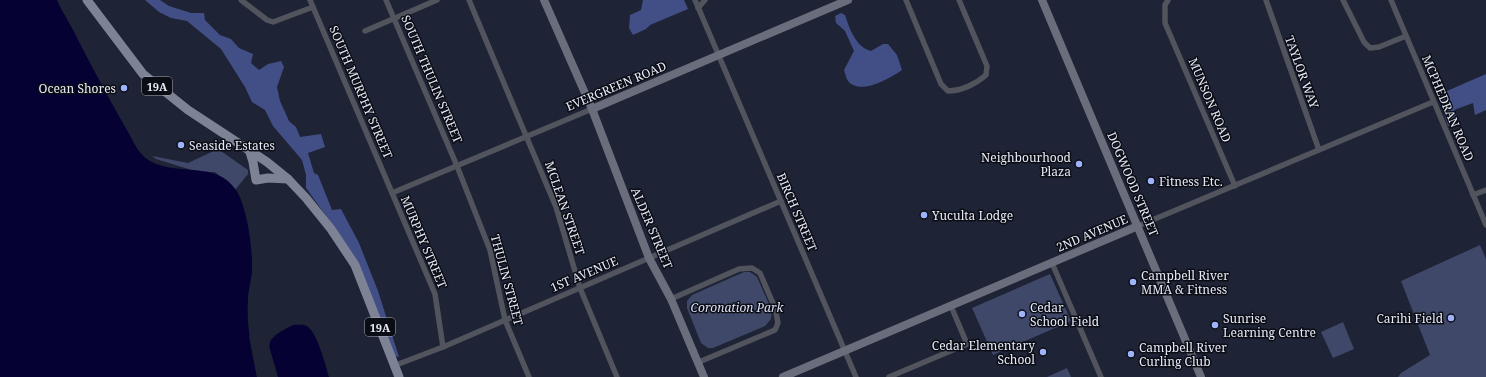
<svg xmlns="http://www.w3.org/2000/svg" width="1486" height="377" font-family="'Noto Serif',serif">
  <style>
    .green { fill: #3f4868 }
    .forest { fill: #424f87 }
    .water { fill: #050132 }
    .pier { fill: #1e2335 }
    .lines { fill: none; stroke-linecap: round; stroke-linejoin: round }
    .street { stroke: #51545d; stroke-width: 5.5 }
    .secondary { stroke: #6a6e7c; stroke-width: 8 }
    .primary { stroke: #7d8295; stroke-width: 9 }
    .poi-dot { fill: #9fb3fd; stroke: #0b0d15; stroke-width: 1.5 }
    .labels { text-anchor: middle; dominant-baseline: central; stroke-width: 3; stroke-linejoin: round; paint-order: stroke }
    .shield { fill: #0b0d15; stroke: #a6a8b4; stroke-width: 1 }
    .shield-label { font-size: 11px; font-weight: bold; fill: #e8ebf8 }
    .street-label { font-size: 12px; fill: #e8ebf8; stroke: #0b0d15 }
    .poi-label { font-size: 12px; fill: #e8ebf8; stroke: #0b0d15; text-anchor: start }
    .park-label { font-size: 12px; font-style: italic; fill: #dbe0f2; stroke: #0b0d15 }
  </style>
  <rect width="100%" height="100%" fill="#1e2335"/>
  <g class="green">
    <polygon points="218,149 248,170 248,174 235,190 215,172 198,172 156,159 152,156 188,163"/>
    <polygon points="1480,245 1486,259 1486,377 1398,377 1401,373 1430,355 1401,281"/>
    <polygon points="744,272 750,272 757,277 772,311 771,319 765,326 713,348 708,348 701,343 687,308 687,301 692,295"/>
    <polygon points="1050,274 1071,321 993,355 972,308"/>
    <polygon points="1343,322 1354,349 1333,358 1321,332"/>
    <polygon points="1067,368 1071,377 1047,377"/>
  </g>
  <g class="forest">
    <polygon points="145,0 160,0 169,6 191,13 204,13 205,20 220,35 231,39 239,48 253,54 251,63 259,70 268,64 281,61 284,67 277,87 280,101 289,121 296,127 300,137 321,134 325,147 308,153 314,173 318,175 332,210 341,209 359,243 378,291 399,357 394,356 361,269 337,231 306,188 306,175 302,160 273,126 265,110 252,102 245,87 221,49 187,21 171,18 159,12"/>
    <polygon points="643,0 684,0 688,9 650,25 646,29 633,35 629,28 630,15 641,10"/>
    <path d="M841,13L845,15C850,30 856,47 871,51L883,44H888L897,55L902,70C890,78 861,96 848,81C846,78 845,73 844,70L854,51L845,31L836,23L835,16Z"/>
    <polygon points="1486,74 1486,110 1475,115 1473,103 1454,110 1458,120 1448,126 1441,106 1440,94"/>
  </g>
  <g class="water">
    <path d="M0,0H57C63,14 72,26 78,40C93,69 108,97 124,125C132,137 136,153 150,161C178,177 216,160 236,190C247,206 253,250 252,269C252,279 248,289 248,299C246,326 252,351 257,377H0Z"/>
    <path d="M293,325C298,325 304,324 308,327C317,333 326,366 329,377H278C269,345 259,342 293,325Z"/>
  </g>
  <g class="pier">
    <polygon points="272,334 274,334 270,341 269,346 278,377 276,377 267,346 268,340"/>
    <polygon points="249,336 251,336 259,377 257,377"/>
  </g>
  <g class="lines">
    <g class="street">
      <polyline points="241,0 267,20 273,22 313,7"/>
      <polyline points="310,0 435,294 443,347"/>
      <polyline points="386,0 457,166 490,250 505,320 529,377"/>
      <polyline points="469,0 556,207 580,288 617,377"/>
      <polyline points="695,0 856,377"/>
      <path d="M906,0L941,84L948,91C961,91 976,84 986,75L987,66L959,0"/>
      <polyline points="1168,0 1165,5 1165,23 1235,186"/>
      <polyline points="1266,0 1319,150"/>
      <polyline points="1343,0 1364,42 1370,48 1379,47 1406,36"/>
      <polyline points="1391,0 1486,225"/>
      <polyline points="698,8 705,0"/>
      <polyline points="365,31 437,0"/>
      <polyline points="392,193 592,109"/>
      <polyline points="1473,195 1486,190"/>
      <polyline points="1138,226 1433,102"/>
      <polyline points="1052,263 1101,377"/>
      <polyline points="671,299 739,269 752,268 760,273 775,308 778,323 775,330 699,362"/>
      <polyline points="396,365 443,347 781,201"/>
      <polyline points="889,377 967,344 951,306"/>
    </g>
    <g class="secondary">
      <polyline points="544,0 592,109 649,258 671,299 704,377"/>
      <polyline points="1042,0 1201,377"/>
      <polyline points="592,109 848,0"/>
      <polyline points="783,377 1138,226"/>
    </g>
    <g class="primary">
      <polyline points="87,0 143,74 188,110 267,162 288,179 306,198 331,229 355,265 399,377"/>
      <polyline points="249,149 253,162 256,180 268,178 288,179"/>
    </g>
  </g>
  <g class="poi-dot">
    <circle cx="124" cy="88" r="4"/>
    <circle cx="181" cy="145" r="4"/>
    <circle cx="1079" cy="164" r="4"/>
    <circle cx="1151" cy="181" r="4"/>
    <circle cx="924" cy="215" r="4"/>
    <circle cx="1133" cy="282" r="4"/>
    <circle cx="1022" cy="314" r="4"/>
    <circle cx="1451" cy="318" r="4"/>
    <circle cx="1215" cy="325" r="4"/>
    <circle cx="1043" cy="352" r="4"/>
    <circle cx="1131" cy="354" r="4"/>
  </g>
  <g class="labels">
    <g class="shield">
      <rect x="142" y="77" width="30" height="18" rx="3"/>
      <rect x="365" y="318" width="30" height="18" rx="3"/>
    </g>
    <g class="shield-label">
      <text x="157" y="86">19A</text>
      <text x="380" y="327">19A</text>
    </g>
    <g class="street-label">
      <text transform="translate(1302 72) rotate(70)">TAYLOR WAY</text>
      <text transform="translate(432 79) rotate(67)">SOUTH THULIN STREET</text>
      <text transform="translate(616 86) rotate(-23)">EVERGREEN ROAD</text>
      <text transform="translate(361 92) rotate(67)">SOUTH MURPHY STREET</text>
      <text transform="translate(1210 100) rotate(67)">MUNSON ROAD</text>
      <text transform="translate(1448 108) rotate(67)">MCPHEDRAN ROAD</text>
      <text transform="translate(1133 184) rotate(67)">DOGWOOD STREET</text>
      <text transform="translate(565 208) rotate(71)">MCLEAN STREET</text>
      <text transform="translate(797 212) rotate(67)">BIRCH STREET</text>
      <text transform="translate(652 228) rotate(67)">ALDER STREET</text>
      <text transform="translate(1092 233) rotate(-23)">2ND AVENUE</text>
      <text transform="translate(424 242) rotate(67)">MURPHY STREET</text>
      <text transform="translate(584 274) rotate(-23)">1ST AVENUE</text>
      <text transform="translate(507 280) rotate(75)">THULIN STREET</text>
    </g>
    <g class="poi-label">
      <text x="116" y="88" text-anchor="end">Ocean Shores</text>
      <text x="189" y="145">Seaside Estates</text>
      <text x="1071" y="157" text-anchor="end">Neighbourhood<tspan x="1071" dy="14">Plaza</tspan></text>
      <text x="1159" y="181">Fitness Etc.</text>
      <text x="932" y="215">Yuculta Lodge</text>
      <text x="1141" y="275">Campbell River<tspan x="1141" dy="14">MMA &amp; Fitness</tspan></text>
      <text x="1030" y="307">Cedar<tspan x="1030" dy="14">School Field</tspan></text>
      <text x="1223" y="318">Sunrise<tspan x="1223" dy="14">Learning Centre</tspan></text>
      <text x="1443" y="318" text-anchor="end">Carihi Field</text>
      <text x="1035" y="345" text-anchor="end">Cedar Elementary<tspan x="1035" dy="14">School</tspan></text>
      <text x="1139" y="347">Campbell River<tspan x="1139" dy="14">Curling Club</tspan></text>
    </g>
    <g class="park-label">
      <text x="737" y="307">Coronation Park</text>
    </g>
  </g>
</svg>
